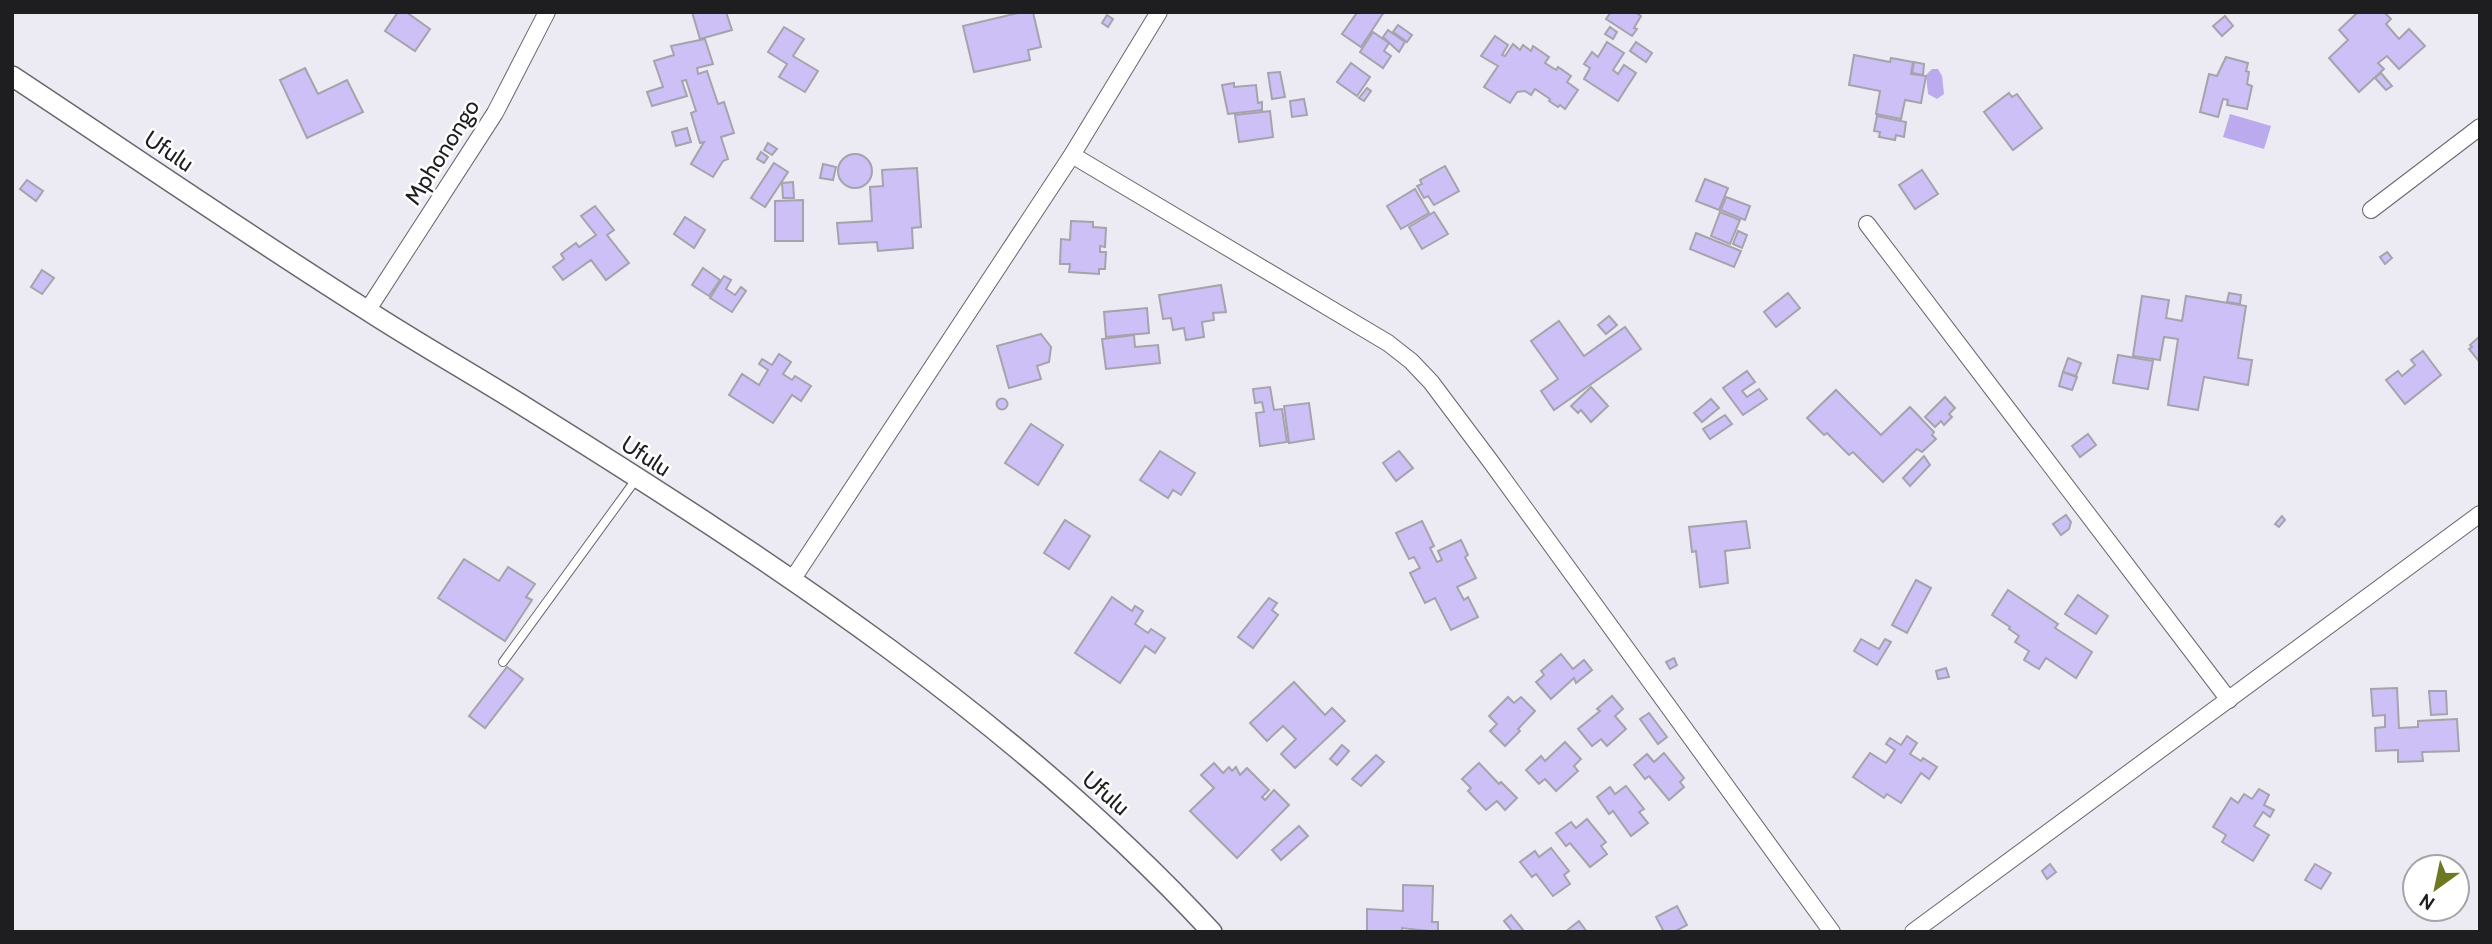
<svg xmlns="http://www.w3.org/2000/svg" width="2492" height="944" font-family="Cabin,sans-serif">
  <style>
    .water { fill: #bae }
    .building { fill: #ccc0f7; stroke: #a5a3ab; stroke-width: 2 }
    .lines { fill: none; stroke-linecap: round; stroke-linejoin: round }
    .service-casing { stroke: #68666e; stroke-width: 10 }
    .minor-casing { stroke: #68666e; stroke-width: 18 }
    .tertiary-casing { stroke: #68666e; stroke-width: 22 }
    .service { stroke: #fff; stroke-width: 8 }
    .minor { stroke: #fff; stroke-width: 16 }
    .tertiary { stroke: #fff; stroke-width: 19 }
    .labels { text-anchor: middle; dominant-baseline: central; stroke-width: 5; stroke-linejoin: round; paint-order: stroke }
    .street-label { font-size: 23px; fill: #1e1d20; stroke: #fff }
  </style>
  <rect width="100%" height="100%" fill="#ecebf3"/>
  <g class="water">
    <polygon points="1932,69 1938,69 1942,76 1944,94 1937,99 1928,94 1926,75"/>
    <polygon points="2230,114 2271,126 2264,149 2223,137"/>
  </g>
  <g class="building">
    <polygon points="398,12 406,12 430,29 415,51 385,31"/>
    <polygon points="692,12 726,12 732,30 700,39"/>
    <polygon points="1022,12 1033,12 1041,47 1028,50 1030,60 974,72 963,26"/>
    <polygon points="1353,12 1384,12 1361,47 1342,34 1356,14"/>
    <polygon points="1611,12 1635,12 1641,16 1634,28 1637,29 1632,36 1606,19"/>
    <polygon points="2358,12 2384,12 2391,19 2386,24 2399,39 2409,29 2425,46 2399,69 2387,56 2378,63 2384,69 2359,92 2329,58 2348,40 2339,30"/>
    <polygon points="1107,15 1113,19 1108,27 1102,23"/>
    <polygon points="2225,16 2233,26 2222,36 2213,26"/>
    <polygon points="1398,25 1412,35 1407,42 1393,32"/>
    <polygon points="784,27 804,39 793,56 818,71 805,92 779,77 787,64 768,52"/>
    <polygon points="1610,27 1617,32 1613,39 1605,34"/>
    <polygon points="1388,30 1405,42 1399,52 1383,37"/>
    <polygon points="1373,32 1389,43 1384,51 1391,56 1383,68 1360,52"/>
    <polygon points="1495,36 1508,45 1502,55 1505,56 1513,44 1520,50 1523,45 1531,51 1533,46 1549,57 1545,63 1556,70 1558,67 1571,76 1567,82 1578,90 1565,109 1560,105 1558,107 1549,101 1550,99 1535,89 1531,95 1525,91 1517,92 1510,103 1484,87 1498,66 1481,56"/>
    <polygon points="705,39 713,64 697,68 698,74 707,71 718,104 724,102 734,133 721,137 728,159 723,161 713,177 691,164 704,142 700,143 691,113 696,111 686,80 682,81 687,96 652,106 647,92 663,87 654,61 674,55 671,46"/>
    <polygon points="1607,42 1624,53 1613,70 1618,74 1624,65 1636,73 1618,101 1584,79 1590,68 1584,64 1592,52 1598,57"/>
    <polygon points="1636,42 1652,53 1646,62 1630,51"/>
    <polygon points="1854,55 1890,62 1891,58 1913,62 1911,74 1926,76 1921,103 1905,100 1901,119 1876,114 1880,91 1849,85"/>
    <polygon points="2226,57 2248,63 2246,71 2249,72 2247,84 2252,86 2247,109 2227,105 2228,100 2223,99 2218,117 2200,112 2209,74 2217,76"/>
    <polygon points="1914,62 1924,64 1923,75 1912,73"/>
    <polygon points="1351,63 1370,77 1357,96 1337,82"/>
    <polygon points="305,68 318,94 347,80 363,112 307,138 280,80"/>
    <polygon points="1280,72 1285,97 1272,99 1268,73"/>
    <polygon points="2381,73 2392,86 2386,90 2375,78"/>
    <polygon points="1234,83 1234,87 1256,85 1258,103 1262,102 1262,110 1228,114 1222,85"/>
    <polygon points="1367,88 1371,91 1364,101 1359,98"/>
    <polygon points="2009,93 2012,97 2017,94 2042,128 2013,150 1984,112"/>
    <polygon points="1304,99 1307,115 1292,117 1290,101"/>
    <polygon points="1270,111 1273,137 1239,142 1235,115"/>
    <polygon points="1877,116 1906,122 1904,137 1896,135 1895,140 1879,137 1880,132 1874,131"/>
    <polygon points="687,128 691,142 676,146 672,132"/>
    <polygon points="768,143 777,149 772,155 764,150"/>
    <polygon points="761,152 768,157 764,163 757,159"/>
    <circle cx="855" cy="171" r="17"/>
    <polygon points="774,163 788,172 765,207 751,198"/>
    <polygon points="823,164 836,167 833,180 820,178"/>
    <polygon points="1445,166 1459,191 1434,205 1428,196 1424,198 1417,186 1422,184 1420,180"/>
    <polygon points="917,168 921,227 912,228 913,248 878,251 877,242 839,244 837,223 872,221 870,187 883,186 882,170"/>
    <polygon points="1922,170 1938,194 1915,209 1899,185"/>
    <polygon points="1705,179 1728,188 1719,210 1696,201"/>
    <polygon points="27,180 43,191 36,201 20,189"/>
    <polygon points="793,182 794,198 783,198 782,183"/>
    <polygon points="1415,189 1429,213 1401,229 1387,206"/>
    <polygon points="1726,197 1750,206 1745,220 1721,210"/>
    <polygon points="803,200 803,241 775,241 775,201"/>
    <polygon points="595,206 614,230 607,235 629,263 606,280 591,260 563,280 553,267 564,259 561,254 576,243 579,247 596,235 581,216"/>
    <polygon points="1434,212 1448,234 1422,249 1409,227"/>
    <polygon points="1720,212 1740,220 1730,244 1711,236"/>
    <polygon points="685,217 705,230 694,248 674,234"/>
    <polygon points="1071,221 1093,222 1093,227 1106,228 1105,247 1100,246 1100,252 1106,252 1105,269 1099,269 1099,274 1069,272 1070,264 1060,264 1061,239 1070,240"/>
    <polygon points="1738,231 1747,235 1742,248 1733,244"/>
    <polygon points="1696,233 1741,251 1734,267 1690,249"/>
    <polygon points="2387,252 2392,258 2385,264 2380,257"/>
    <polygon points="703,268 720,280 709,296 692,285"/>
    <polygon points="42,270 54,278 42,294 31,287"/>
    <polygon points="724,276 731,280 726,289 735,295 741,287 746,291 732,312 710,298"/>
    <polygon points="1221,285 1226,312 1213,313 1214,320 1202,322 1204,337 1186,340 1184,328 1173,330 1171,318 1163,319 1159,295"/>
    <polygon points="1788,293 1800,308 1776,327 1764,312"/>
    <polygon points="2229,293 2241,295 2240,304 2227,302"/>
    <polygon points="2142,296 2169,300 2166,318 2182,321 2186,296 2246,306 2238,358 2252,360 2248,385 2204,377 2198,410 2168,405 2178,339 2164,337 2160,360 2133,356"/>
    <polygon points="1147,308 1149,333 1106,337 1104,312"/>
    <polygon points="1609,316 1617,325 1606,334 1598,325"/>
    <polygon points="1559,321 1584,356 1625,327 1641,349 1554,410 1541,391 1558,379 1531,341"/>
    <polygon points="1041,334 1051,347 1049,362 1037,366 1041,379 1009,388 997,346"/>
    <polygon points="1134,335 1135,347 1158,345 1160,363 1106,369 1102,339"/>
    <polygon points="2480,336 2480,358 2478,360 2469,349 2472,347 2470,345"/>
    <polygon points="2423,351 2441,375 2405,404 2386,380 2398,371 2402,376 2415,365 2411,360"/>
    <polygon points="779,354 791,362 783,374 792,380 795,376 811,386 801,401 792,395 773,423 729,395 742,374 759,385 768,370 759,364 762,359 772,365"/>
    <polygon points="2118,355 2153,361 2148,389 2113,383"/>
    <polygon points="2068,358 2081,363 2076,376 2063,372"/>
    <polygon points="1747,371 1755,382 1742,391 1747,397 1759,389 1767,399 1743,415 1723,388"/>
    <polygon points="2063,372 2077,377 2072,390 2059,386"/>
    <polygon points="1270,387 1274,410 1282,409 1287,442 1260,446 1256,413 1264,412 1262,402 1255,403 1253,389"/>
    <polygon points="1591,387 1608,406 1591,422 1581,410 1578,413 1571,406"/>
    <polygon points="1836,390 1881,435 1910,407 1934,432 1932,435 1936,439 1922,452 1917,449 1883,482 1853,452 1849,455 1827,433 1824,435 1807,418"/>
    <polygon points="1945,397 1955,408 1949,414 1952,417 1944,425 1941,421 1935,427 1925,417"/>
    <circle cx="1002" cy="404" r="5.5"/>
    <polygon points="1711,399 1719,408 1702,422 1694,413"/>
    <polygon points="1309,403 1314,439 1289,443 1284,406"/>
    <polygon points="1725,415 1732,424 1710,439 1703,429"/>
    <polygon points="1031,424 1063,445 1038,485 1005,463"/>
    <polygon points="2088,434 2096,445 2080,457 2072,446"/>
    <polygon points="1160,451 1195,473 1181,495 1173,490 1168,498 1140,480"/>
    <polygon points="1399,451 1413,468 1396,481 1383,463"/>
    <polygon points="1924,456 1930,465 1910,486 1903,478"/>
    <polygon points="2066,515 2071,522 2069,529 2061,535 2053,524"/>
    <polygon points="2282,516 2285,520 2279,527 2275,524"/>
    <polygon points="1065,520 1090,536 1069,569 1044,553"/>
    <polygon points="1422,521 1434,546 1430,548 1437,562 1442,560 1438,551 1461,540 1468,555 1465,557 1476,578 1457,587 1464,600 1468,597 1478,617 1451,630 1435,598 1425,603 1410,573 1420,568 1414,557 1409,559 1396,533"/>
    <polygon points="1746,521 1750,548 1725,551 1728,583 1700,587 1696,551 1692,552 1689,527"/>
    <polygon points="464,559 499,581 508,567 535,584 526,597 532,600 505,641 438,598"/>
    <polygon points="1916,580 1931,588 1907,633 1892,625"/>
    <polygon points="2008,590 2058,624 2055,628 2092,652 2076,678 2046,658 2039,669 2024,660 2029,651 2015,642 2019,636 2009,629 2010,627 1992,615"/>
    <polygon points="2078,595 2108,616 2096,634 2065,614"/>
    <polygon points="1112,597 1132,611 1135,606 1143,611 1135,624 1148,633 1151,629 1165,638 1155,653 1145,646 1120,683 1075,653"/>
    <polygon points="1269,598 1277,603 1272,610 1278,615 1253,648 1238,637"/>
    <polygon points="1861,639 1879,649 1885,639 1891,642 1877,665 1854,651"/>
    <polygon points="1561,654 1573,669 1584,660 1592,670 1576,683 1574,678 1551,699 1536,682 1544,675 1541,671"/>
    <polygon points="1674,658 1677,665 1670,669 1666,662"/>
    <polygon points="507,667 523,679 485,728 469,716"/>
    <polygon points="1946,668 1949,677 1938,679 1936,671"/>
    <polygon points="1294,682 1325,715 1332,708 1345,721 1295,768 1281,754 1296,739 1283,726 1267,741 1250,723"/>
    <polygon points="2397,688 2399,728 2418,727 2418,721 2457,719 2459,751 2422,752 2423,761 2398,762 2398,750 2376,751 2375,728 2385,727 2385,715 2373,716 2371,689"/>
    <polygon points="2429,691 2446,691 2447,714 2431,715"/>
    <polygon points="1612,696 1623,709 1615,716 1626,729 1607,746 1601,739 1592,746 1578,729 1600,711 1597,709"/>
    <polygon points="1508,697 1514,703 1521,697 1535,711 1518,729 1520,731 1505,746 1490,731 1497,724 1489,716"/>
    <polygon points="1649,713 1667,737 1658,744 1640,719"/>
    <polygon points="1907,736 1917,743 1910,754 1921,761 1923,758 1937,767 1929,779 1921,773 1901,803 1887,794 1884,798 1853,777 1870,753 1886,763 1895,750 1886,744 1890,738 1901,745"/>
    <polygon points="1565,742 1581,759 1574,766 1578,771 1556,791 1545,779 1539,784 1526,770 1541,756 1545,761"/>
    <polygon points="1342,745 1349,751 1337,765 1330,759"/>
    <polygon points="1664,753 1684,778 1680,782 1684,787 1669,800 1649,776 1645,779 1634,765 1647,754 1654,762"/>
    <polygon points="1376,755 1384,762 1361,786 1352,779"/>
    <polygon points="1214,763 1223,773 1229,767 1232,771 1236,767 1240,775 1247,768 1269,790 1262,797 1265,800 1274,790 1289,805 1237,858 1190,811 1214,788 1201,775"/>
    <polygon points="1479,763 1499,784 1501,782 1517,798 1505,810 1497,801 1486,810 1468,791 1471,788 1462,779"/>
    <polygon points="1626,786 1644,809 1639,812 1648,823 1631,836 1613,811 1609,814 1597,797 1610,787 1615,794"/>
    <polygon points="2259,789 2269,795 2264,805 2274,810 2270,817 2263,812 2254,826 2269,835 2253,861 2222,842 2226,835 2213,827 2231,798 2238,803 2244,794 2252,799"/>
    <polygon points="1587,819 1606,842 1601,846 1607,854 1590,867 1570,843 1566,846 1556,833 1571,822 1576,828"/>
    <polygon points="1299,826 1308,836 1281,860 1272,850"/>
    <polygon points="1551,848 1569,871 1564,875 1570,884 1553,896 1536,874 1532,877 1520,862 1535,851 1539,857"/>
    <polygon points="2050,864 2056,872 2047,879 2042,871"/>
    <polygon points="2315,864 2331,873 2321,889 2305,880"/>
    <polygon points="1403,885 1433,886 1432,922 1438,922 1438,932 1402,928 1402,932 1367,932 1367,909 1403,911"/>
    <polygon points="1677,906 1687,925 1674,932 1664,932 1656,917"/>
    <polygon points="1511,915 1524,931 1524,932 1513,932 1504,921"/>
    <polygon points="1579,921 1587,932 1565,932"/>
  </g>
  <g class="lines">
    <defs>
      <polyline id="service" points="503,662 637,478"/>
      <g id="minor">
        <polyline points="1072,155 1388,343 1411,361 1431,382 1491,462 1832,932"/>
        <polyline points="2371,210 2480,127"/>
        <polyline points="1867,224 2229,700"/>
        <polyline points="367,311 495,113 547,12"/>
        <polyline points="792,580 1072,155 1159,12"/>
        <polyline points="1913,932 2480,514"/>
      </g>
      <path id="tertiary" d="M12,76C130,154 246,234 365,309C419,344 476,376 530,410C772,561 1017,721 1212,932"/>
    </defs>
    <use href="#service" class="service-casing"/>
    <use href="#minor" class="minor-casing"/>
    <use href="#tertiary" class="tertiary-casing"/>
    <use href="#service" class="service"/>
    <use href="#minor" class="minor"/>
    <use href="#tertiary" class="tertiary"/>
  </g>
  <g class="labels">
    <g class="street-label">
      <text transform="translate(169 151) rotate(34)">Ufulu</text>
      <text transform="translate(442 152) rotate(-58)">Mphonongo</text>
      <text transform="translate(646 456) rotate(33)">Ufulu</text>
      <text transform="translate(1106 793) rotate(41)">Ufulu</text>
    </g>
  </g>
  <rect width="2492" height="944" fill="none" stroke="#1e1d20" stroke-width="28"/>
  <g transform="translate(2436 888) rotate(213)"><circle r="33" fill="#ffffff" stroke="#a5a5a6" stroke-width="2"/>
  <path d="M0-5L12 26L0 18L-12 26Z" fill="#6e7721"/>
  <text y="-10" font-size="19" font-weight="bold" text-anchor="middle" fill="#1e1d20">N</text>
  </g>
</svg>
